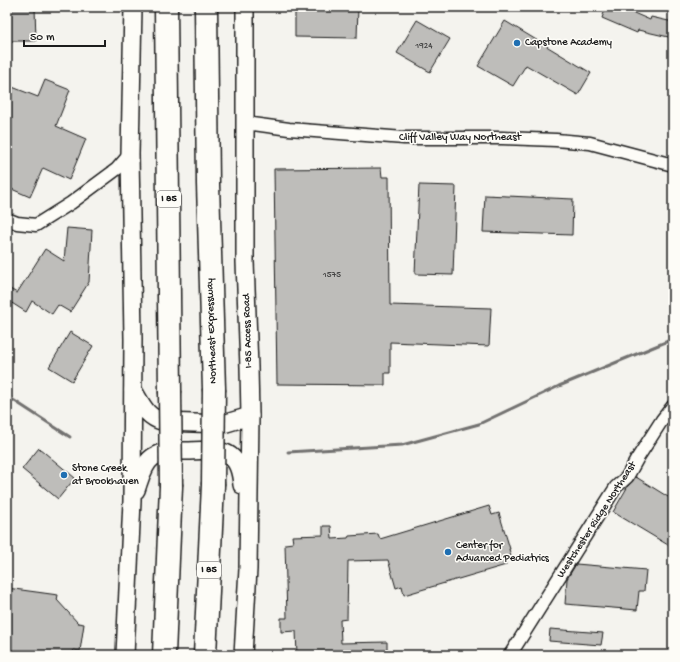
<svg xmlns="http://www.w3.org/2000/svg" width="680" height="662" font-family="'Gochi Hand',sans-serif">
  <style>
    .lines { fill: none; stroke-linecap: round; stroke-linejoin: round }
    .stream { stroke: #72716f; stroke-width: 3 }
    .building { fill: #bebdba; stroke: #1c1c1c }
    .minor-casing { stroke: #1c1c1c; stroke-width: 15 }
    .secondary-casing { stroke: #1c1c1c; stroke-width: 20 }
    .motorway-casing { stroke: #1c1c1c; stroke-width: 25 }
    .minor { stroke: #fdfcf7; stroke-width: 12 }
    .secondary { stroke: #fdfcf7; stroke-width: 17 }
    .motorway { stroke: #fdfcf7; stroke-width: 22 }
    .motorway-bridge-casing { stroke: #1c1c1c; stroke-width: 25; stroke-linecap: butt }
    .motorway-bridge { stroke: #fdfcf7; stroke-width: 22 }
    .poi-dot { fill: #1f6fb2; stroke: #fdfcf7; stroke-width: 1.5 }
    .labels { text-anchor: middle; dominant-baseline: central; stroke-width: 3; stroke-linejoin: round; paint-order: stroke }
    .number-label { font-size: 9px; fill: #444 }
    .shield { fill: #fdfcf7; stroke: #605f5e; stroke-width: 1 }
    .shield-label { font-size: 10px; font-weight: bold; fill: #1c1c1c }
    .poi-label { font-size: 11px; fill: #1c1c1c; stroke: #fdfcf7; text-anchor: start }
    .street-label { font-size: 11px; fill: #1c1c1c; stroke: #fdfcf7 }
  </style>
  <rect width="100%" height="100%" fill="#f4f3ee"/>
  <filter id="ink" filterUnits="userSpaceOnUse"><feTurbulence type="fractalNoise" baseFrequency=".025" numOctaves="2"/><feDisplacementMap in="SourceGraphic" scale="8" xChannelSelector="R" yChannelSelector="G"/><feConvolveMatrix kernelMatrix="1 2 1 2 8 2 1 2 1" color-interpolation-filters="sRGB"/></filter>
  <g filter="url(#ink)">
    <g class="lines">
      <g class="stream">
        <polyline points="7,396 70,437"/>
        <polyline points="288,452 402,445 479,424 559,386 673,339"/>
      </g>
    </g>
    <g class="building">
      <polygon points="7,7 35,7 36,41 7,41"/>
      <polygon points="295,7 358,7 357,38 295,37"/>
      <polygon points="606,7 620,7 650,20 651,17 673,22 673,38 638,30 637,33 602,18"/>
      <polygon points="417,20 450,39 430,72 397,53"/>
      <polygon points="505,21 591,73 578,95 526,65 513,86 478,66"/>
      <polygon points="45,80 70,90 56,126 86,139 69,180 43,168 30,197 7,187 7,85 38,97"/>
      <polygon points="381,168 382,177 389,177 390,305 491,308 489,346 390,342 390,373 385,373 385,385 277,384 274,169"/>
      <polygon points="419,185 456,186 453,275 415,274"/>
      <polygon points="485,195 573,199 572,235 483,232"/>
      <polygon points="67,228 92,230 89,282 70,312 58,305 52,314 32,301 26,312 7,300 7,294 10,289 17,293 45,249 64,261"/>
      <polygon points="70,332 93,346 72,381 49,367"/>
      <polygon points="39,448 75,478 58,499 22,469"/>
      <polygon points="636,477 673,500 673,548 613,512 628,486"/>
      <polygon points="489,506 492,515 499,513 510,549 509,549 511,556 504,558 506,565 404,595 402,586 396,588 388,560 348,561 347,619 340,620 341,643 387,642 387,655 297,655 296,631 281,632 281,618 287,618 285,544 293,543 292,536 323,535 323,526 331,526 332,539 348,538 349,536 378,534 380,539"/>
      <polygon points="576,564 646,570 644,591 639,591 637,610 565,604 567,579"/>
      <polygon points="7,588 58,595 57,600 78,623 84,624 80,651 74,650 69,655 13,655 7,649"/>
      <polygon points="550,629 603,633 601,645 549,641"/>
    </g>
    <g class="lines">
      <defs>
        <g id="minor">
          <polyline points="245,123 289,129 404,138 502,138 556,140 590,143 673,165"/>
          <polyline points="7,219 17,223 36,225 71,203 117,169 130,154"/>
          <polyline points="510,655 616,487 627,477 637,459 662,420 673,406"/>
        </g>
        <g id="secondary">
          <path d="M133,390C142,405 146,417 164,422L223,424L250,416"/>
          <path d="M136,490C140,479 143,464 153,457C163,450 175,451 186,451C217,450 239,445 242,485"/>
          <polyline points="125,655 132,501 133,339 130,154 133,7"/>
          <polyline points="243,655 248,569 250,416 249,367 245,262 245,7"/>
        </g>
        <g id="motorway">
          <polyline points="166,7 170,391"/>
          <polyline points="206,7 208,184 214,389"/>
          <polyline points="164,655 171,486"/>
          <polyline points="205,655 213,485"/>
        </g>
      </defs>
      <use href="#minor" class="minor-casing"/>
      <use href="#secondary" class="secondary-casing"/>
      <use href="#motorway" class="motorway-casing"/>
      <use href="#minor" class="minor"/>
      <use href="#secondary" class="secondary"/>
      <use href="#motorway" class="motorway"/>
      <defs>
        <g id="motorway-bridge">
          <polyline points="170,391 171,486"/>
          <polyline points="213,485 214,389"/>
        </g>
      </defs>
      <use href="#motorway-bridge" class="motorway-bridge-casing"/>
      <use href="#motorway-bridge" class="motorway-bridge"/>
    </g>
  </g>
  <g class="poi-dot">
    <circle cx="517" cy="43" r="4"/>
    <circle cx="64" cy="475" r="4"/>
    <circle cx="448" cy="552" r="4"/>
  </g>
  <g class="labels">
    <g class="number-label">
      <text x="424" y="46">1924</text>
      <text x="332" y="275">1575</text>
    </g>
    <g class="shield">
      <rect x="157" y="191" width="24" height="16" rx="3"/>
      <rect x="197" y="562" width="24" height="16" rx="3"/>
    </g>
    <g class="shield-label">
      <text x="169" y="199">I 85</text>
      <text x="209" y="570">I 85</text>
    </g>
    <g class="poi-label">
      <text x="525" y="43">Capstone Academy</text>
      <text x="72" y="469">Stone Creek<tspan x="72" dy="13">at Brookhaven</tspan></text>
      <text x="456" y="546">Center for<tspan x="456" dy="13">Advanced Pediatrics</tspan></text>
    </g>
    <g class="street-label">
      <text x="460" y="138">Cliff Valley Way Northeast</text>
      <text transform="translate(212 331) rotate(-92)">Northeast Expressway</text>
      <text transform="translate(248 331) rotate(-92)">I-85 Access Road</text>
      <text transform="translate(597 520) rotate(-57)">Westchester Ridge Northeast</text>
    </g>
  </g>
  <rect width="680" height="662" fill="none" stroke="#fdfcf7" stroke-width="24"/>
  <rect x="12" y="12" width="656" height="638" fill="none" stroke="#1c1c1c" stroke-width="1.5" filter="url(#ink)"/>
  <path d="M24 40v6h81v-6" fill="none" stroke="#1c1c1c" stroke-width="2"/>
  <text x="30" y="40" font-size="12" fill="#1c1c1c" stroke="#fdfcf7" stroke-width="3" paint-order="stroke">50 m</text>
</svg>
